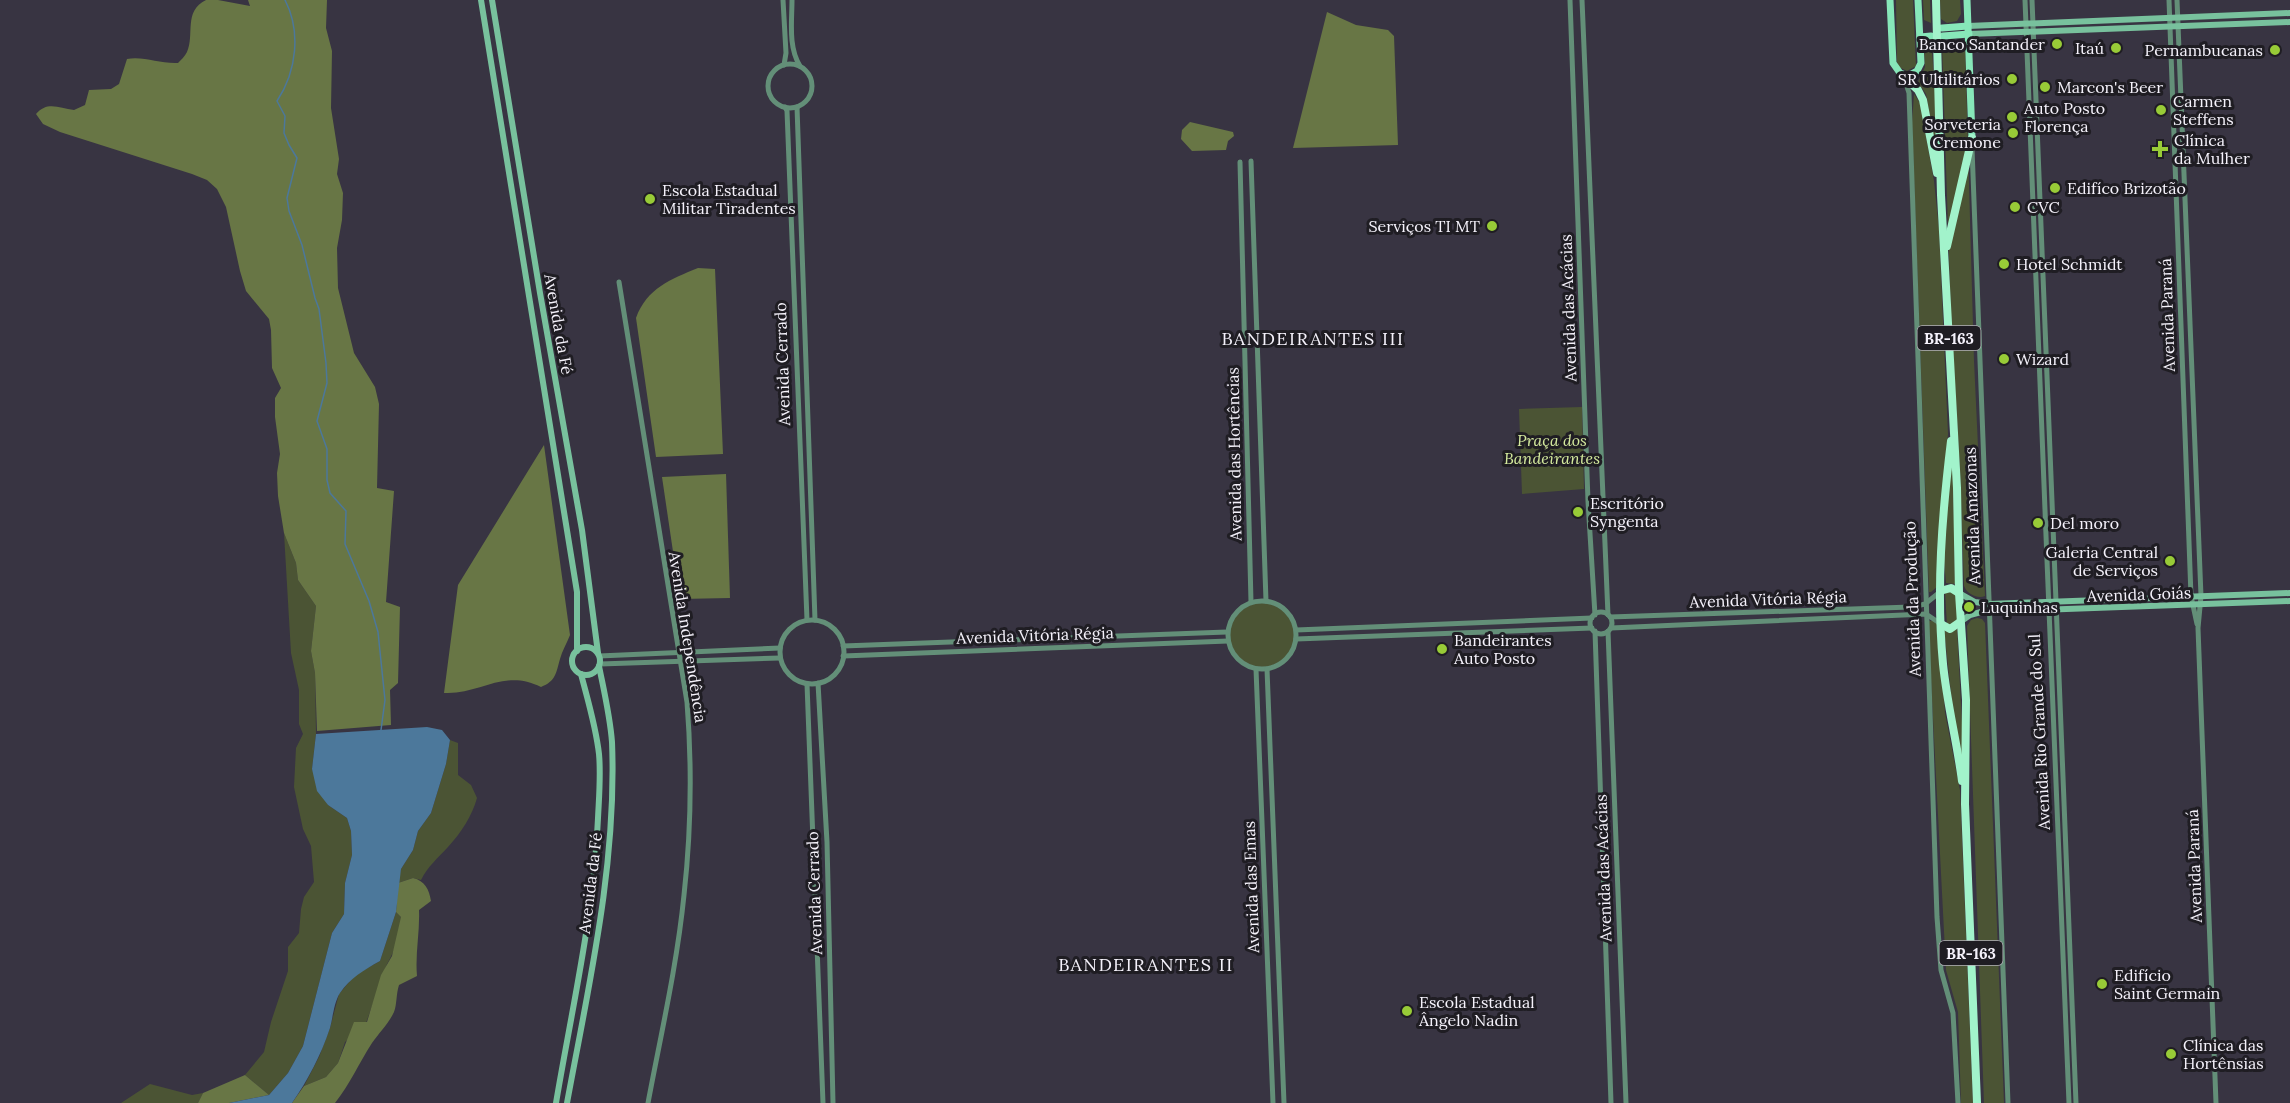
<svg xmlns="http://www.w3.org/2000/svg" width="2290" height="1103" font-family="Lora,serif">
  <style>
    .green { fill: #4b5434 }
    .forest { fill: #687645 }
    .water { fill: #4c789b }
    .lines { fill: none; stroke-linecap: round; stroke-linejoin: round }
    .stream { stroke: #4c789b; stroke-width: 1.5 }
    .tertiary { stroke: #638f78; stroke-width: 5 }
    .secondary { stroke: #78c19d; stroke-width: 6 }
    .primary { stroke: #87e7b9; stroke-width: 7 }
    .trunk { stroke: #a2f3cb; stroke-width: 8 }
    .poi-dot { fill: #98cb37; stroke: #1f1d23; stroke-width: 2 }
    .labels { text-anchor: middle; dominant-baseline: central; stroke-width: 6; stroke-linejoin: round; paint-order: stroke }
    .shield { fill: #1f1d23; stroke: #b5b2ba; stroke-width: 1.5 }
    .shield-label { font-size: 15px; font-weight: bold; fill: #f5f2fb }
    .poi-label { font-size: 16px; fill: #f5f2fb; stroke: #1f1d23; text-anchor: start }
    .street-label { font-size: 16px; fill: #f5f2fb; stroke: #1f1d23 }
    .park-label { font-size: 16px; font-style: italic; fill: #d5eb9e; stroke: #1f1d23 }
    .neighbourhood-label { font-size: 18px; letter-spacing: 1.5px; fill: #f5f2fb; stroke: #1f1d23 }
  </style>
  <rect width="100%" height="100%" fill="#383442"/>
  <g class="green">
    <polygon points="1896,0 1913,0 1916,66 1907,71 1899,67 1897,62"/>
    <polygon points="1923,0 1930,0 1931,23 1924,20"/>
    <polygon points="1940,0 1960,0 1961,14 1957,21 1947,23 1941,19"/>
    <polygon points="1928,39 1931,39 1942,182 1926,94 1918,82 1925,67 1924,43"/>
    <path d="M1965,41L1974,361L1985,596C1977,599 1967,594 1964,586L1960,471L1951,318L1942,45L1946,42Z"/>
    <polygon points="1914,94 1920,103 1934,181 1939,229 1948,434 1940,514 1938,586 1931,592 1929,592 1912,123"/>
    <polygon points="1582,407 1584,489 1522,494 1519,409"/>
    <polygon points="1951,454 1953,463 1955,584 1946,583 1943,549"/>
    <polygon points="284,533 296,563 298,580 316,606 311,651 315,673 316,734 312,769 328,805 347,818 351,831 352,855 345,883 344,914 332,933 303,1046 288,1073 269,1095 245,1075 264,1052 271,1022 288,971 288,947 299,933 301,909 304,897 314,882 311,846 303,829 294,787 296,748 303,734 299,724 299,690 291,653"/>
    <polygon points="1947,591 1956,593 1958,621 1954,625 1947,625 1945,592"/>
    <circle cx="1262" cy="635" r="32"/>
    <polygon points="1977,618 1982,619 1985,623 2004,1103 1984,1103 1967,626 1971,620"/>
    <polygon points="1928,621 1935,621 1939,626 1945,713 1960,790 1973,1103 1961,1103 1958,1012 1946,970"/>
    <polygon points="1957,628 1964,762 1963,763 1955,730 1944,629"/>
    <path d="M450,740L458,743V775L471,785L477,798C472,816 461,833 448,847C438,858 428,866 421,880L413,878L398,883L401,869L413,850L418,831L431,813L446,764Z"/>
    <path d="M396,912L401,917C401,932 395,951 387,964L366,1023L345,1042L338,1063L326,1077L304,1086L319,1057L330,1028L339,994L355,975L380,961Z"/>
    <polygon points="150,1084 192,1095 203,1093 198,1103 121,1103"/>
  </g>
  <g class="forest">
    <path d="M206,0H218L250,6L248,0H327L326,28L332,51L331,108L339,159L337,174L343,193L342,220L337,248L338,288L354,353L375,387L379,404L377,488L394,491L386,602L400,607L398,683L390,690L391,725L317,731L315,673L311,651L316,606L298,580L296,563L284,533L278,496L277,473L280,454L275,417V398L281,388L272,368L271,330L269,319L246,291L240,271L226,207L217,189L207,180L192,174L60,132L43,124L36,114C47,101 59,108 74,110L85,105L89,90L111,89L119,84L127,59C144,56 160,64 178,63C181,60 185,56 187,52C195,35 183,11 206,0Z"/>
    <polygon points="1327,12 1356,25 1388,30 1394,36 1398,145 1293,148"/>
    <polygon points="1190,122 1233,132 1234,136 1228,141 1226,150 1192,151 1181,139 1182,130"/>
    <path d="M698,268L715,269L723,454L656,457L636,318C647,288 671,279 698,268Z"/>
    <path d="M544,445L570,635C567,643 562,651 560,659C556,673 556,681 541,687C504,668 480,695 444,693L458,585Z"/>
    <polygon points="726,474 730,598 680,599 662,477"/>
    <path d="M413,878C425,881 429,889 431,901L419,910C420,932 415,954 417,976L399,985C396,994 397,1004 394,1012C389,1023 379,1033 372,1043C359,1063 350,1084 335,1103H292L304,1086L326,1077L338,1063L354,1022H367L381,975L392,956L401,917L396,912L398,883Z"/>
    <polygon points="245,1075 269,1095 229,1103 198,1103 203,1093"/>
  </g>
  <path class="water" d="M427,727L442,730L450,740L446,764L431,813L418,831L413,850L401,869L396,912L380,961C364,970 350,978 340,993C334,1002 333,1017 330,1028C321,1055 308,1080 292,1103H229L269,1095L288,1073L303,1046L332,933L344,914L345,883L352,855L351,831L347,818L328,805L317,791L312,769L316,734Z"/>
  <g class="lines">
    <path class="stream" d="M285,0C301,31 297,71 277,101L285,116L284,133L289,145L297,158L287,198L289,211L302,245L315,298L319,309L326,363L327,383L317,421L327,449V480L330,493L346,511L345,544L369,601L378,632L385,700L381,730"/>
    <g class="tertiary">
      <polyline points="783,0 786,53 784,65"/>
      <path d="M792,0C792,21 788,47 800,66"/>
      <polyline points="1570,0 1588,501 1595,615"/>
      <polyline points="1582,0 1608,615"/>
      <path d="M2025,0C2040,368 2053,735 2069,1103"/>
      <polyline points="2032,0 2076,1103"/>
      <polyline points="2169,0 2191,596 2197,624"/>
      <polyline points="2177,0 2201,596 2198,628 2216,1103"/>
      <circle cx="790" cy="86" r="22"/>
      <polyline points="1904,77 1909,93 1937,917 1941,970 1953,1013 1958,1103"/>
      <polyline points="785,107 787,111 807,620"/>
      <polyline points="797,107 815,620"/>
      <polyline points="1972,148 2008,1103"/>
      <polyline points="1251,161 1266,601"/>
      <polyline points="1240,162 1251,602"/>
      <path d="M619,282L687,702C692,765 691,832 684,895C677,965 661,1034 648,1103"/>
      <circle cx="1262" cy="635" r="34"/>
      <circle cx="1601" cy="623" r="11"/>
      <polyline points="1610,617 1911,607 1925,604 1940,592"/>
      <circle cx="812" cy="652" r="32"/>
      <polyline points="1611,628 1926,614 1941,624"/>
      <polyline points="1296,630 1592,618"/>
      <polyline points="1595,631 1611,1103"/>
      <polyline points="1608,631 1626,1103"/>
      <polyline points="1296,639 1592,628"/>
      <polyline points="843,646 1227,632"/>
      <polyline points="599,656 780,648"/>
      <polyline points="843,656 1228,641"/>
      <polyline points="600,664 780,658"/>
      <polyline points="1256,669 1273,1103"/>
      <polyline points="1267,669 1284,1103"/>
      <polyline points="818,683 827,842 833,1103"/>
      <polyline points="807,684 823,1103"/>
    </g>
    <g class="secondary">
      <polyline points="481,0 577,592 577,651"/>
      <polyline points="492,0 540,293 582,530 598,653"/>
      <polyline points="1968,26 2290,13"/>
      <polyline points="1969,34 2290,22"/>
      <polyline points="1959,593 1975,602 1989,604 2290,593"/>
      <polyline points="1960,622 1970,615 1981,612 2290,601"/>
      <circle cx="586" cy="661" r="14"/>
      <path d="M556,1103C572,1008 594,915 598,818C599,797 601,775 599,754C596,727 588,701 581,674"/>
      <path d="M567,1103C589,984 617,864 612,742C610,716 604,691 599,666"/>
    </g>
    <g class="primary">
      <polyline points="1890,0 1893,63 1900,73 1908,76 1917,71 1921,63 1918,0"/>
      <polyline points="1967,0 1972,138"/>
      <polyline points="1942,28 1968,26"/>
      <polyline points="1943,36 1969,34"/>
      <polyline points="1920,37 1931,36"/>
    </g>
    <g class="trunk">
      <polyline points="1936,0 1941,195 1957,488 1959,593 1966,700 1965,804 1977,1103"/>
      <polyline points="1903,76 1918,90 1923,100 1937,173"/>
      <polyline points="1947,246 1972,138"/>
      <path d="M1951,441C1942,515 1936,590 1943,664C1947,704 1957,742 1962,781"/>
      <polyline points="1940,591 1951,588 1959,593"/>
      <polyline points="1941,624 1950,629 1960,622"/>
    </g>
  </g>
  <g class="poi-dot">
    <circle cx="2057" cy="44" r="6"/>
    <circle cx="2116" cy="48" r="6"/>
    <circle cx="2275" cy="50" r="6"/>
    <circle cx="2012" cy="79" r="6"/>
    <circle cx="2045" cy="87" r="6"/>
    <circle cx="2161" cy="110" r="6"/>
    <circle cx="2012" cy="117" r="6"/>
    <circle cx="2013" cy="133" r="6"/>
    <path d="M2157 140h6v6h6v6h-6v6h-6v-6h-6v-6h6z"/>
    <circle cx="2055" cy="188" r="6"/>
    <circle cx="650" cy="199" r="6"/>
    <circle cx="2015" cy="207" r="6"/>
    <circle cx="1492" cy="226" r="6"/>
    <circle cx="2004" cy="264" r="6"/>
    <circle cx="2004" cy="359" r="6"/>
    <circle cx="1578" cy="512" r="6"/>
    <circle cx="2038" cy="523" r="6"/>
    <circle cx="2170" cy="561" r="6"/>
    <circle cx="1969" cy="607" r="6"/>
    <circle cx="1442" cy="649" r="6"/>
    <circle cx="2102" cy="984" r="6"/>
    <circle cx="1407" cy="1011" r="6"/>
    <circle cx="2171" cy="1054" r="6"/>
  </g>
  <g class="labels">
    <g class="shield">
      <rect x="1917.5" y="326" width="63" height="24" rx="4.5"/>
      <rect x="1939.5" y="941" width="63" height="24" rx="4.5"/>
    </g>
    <g class="shield-label">
      <text x="1949" y="338">BR-163</text>
      <text x="1971" y="953">BR-163</text>
    </g>
    <g class="poi-label">
      <text x="2045" y="44" text-anchor="end">Banco Santander</text>
      <text x="2104" y="48" text-anchor="end">Itaú</text>
      <text x="2263" y="50" text-anchor="end">Pernambucanas</text>
      <text x="2000" y="79" text-anchor="end">SR Ultilitários</text>
      <text x="2057" y="87">Marcon's Beer</text>
      <text x="2173" y="101">Carmen<tspan x="2173" dy="18">Steffens</tspan></text>
      <text x="2024" y="108">Auto Posto<tspan x="2024" dy="18">Florença</tspan></text>
      <text x="2001" y="124" text-anchor="end">Sorveteria<tspan x="2001" dy="18">Cremone</tspan></text>
      <text x="2174" y="140">Clínica<tspan x="2174" dy="18">da Mulher</tspan></text>
      <text x="2067" y="188">Edifíco Brizotão</text>
      <text x="662" y="190">Escola Estadual<tspan x="662" dy="18">Militar Tiradentes</tspan></text>
      <text x="2027" y="207">CVC</text>
      <text x="1480" y="226" text-anchor="end">Serviços TI MT</text>
      <text x="2016" y="264">Hotel Schmidt</text>
      <text x="2016" y="359">Wizard</text>
      <text x="1590" y="503">Escritório<tspan x="1590" dy="18">Syngenta</tspan></text>
      <text x="2050" y="523">Del moro</text>
      <text x="2158" y="552" text-anchor="end">Galeria Central<tspan x="2158" dy="18">de Serviços</tspan></text>
      <text x="1981" y="607">Luquinhas</text>
      <text x="1454" y="640">Bandeirantes<tspan x="1454" dy="18">Auto Posto</tspan></text>
      <text x="2114" y="975">Edifício<tspan x="2114" dy="18">Saint Germain</tspan></text>
      <text x="1419" y="1002">Escola Estadual<tspan x="1419" dy="18">Ângelo Nadin</tspan></text>
      <text x="2183" y="1045">Clínica das<tspan x="2183" dy="18">Hortênsias</tspan></text>
    </g>
    <g class="street-label">
      <text transform="translate(1568 308) rotate(-92)">Avenida das Acácias</text>
      <text transform="translate(2167 315) rotate(-92)">Avenida Paraná</text>
      <text transform="translate(559 324) rotate(80)">Avenida da Fé</text>
      <text transform="translate(782 364) rotate(-92)">Avenida Cerrado</text>
      <text transform="translate(1234 454) rotate(-91)">Avenida das Hortências</text>
      <text transform="translate(1972 516) rotate(-92)">Avenida Amazonas</text>
      <text transform="translate(2139 594) rotate(-2)">Avenida Goiás</text>
      <text transform="translate(1768 599) rotate(-2)">Avenida Vitória Régia</text>
      <text transform="translate(1912 599) rotate(-92)">Avenida da Produção</text>
      <text transform="translate(1035 635) rotate(-2)">Avenida Vitória Régia</text>
      <text transform="translate(688 637) rotate(81)">Avenida Independência</text>
      <text transform="translate(2039 732) rotate(-93)">Avenida Rio Grande do Sul</text>
      <text transform="translate(2194 866) rotate(-92)">Avenida Paraná</text>
      <text transform="translate(1603 868) rotate(-92)">Avenida das Acácias</text>
      <text transform="translate(590 883) rotate(-83)">Avenida da Fé</text>
      <text transform="translate(1251 887) rotate(-92)">Avenida das Emas</text>
      <text transform="translate(814 893) rotate(-92)">Avenida Cerrado</text>
    </g>
    <g class="park-label">
      <text x="1552" y="440">Praça dos<tspan x="1552" dy="18">Bandeirantes</tspan></text>
    </g>
    <g class="neighbourhood-label">
      <text x="1313" y="338">BANDEIRANTES III</text>
      <text x="1146" y="964">BANDEIRANTES II</text>
    </g>
  </g>
</svg>
